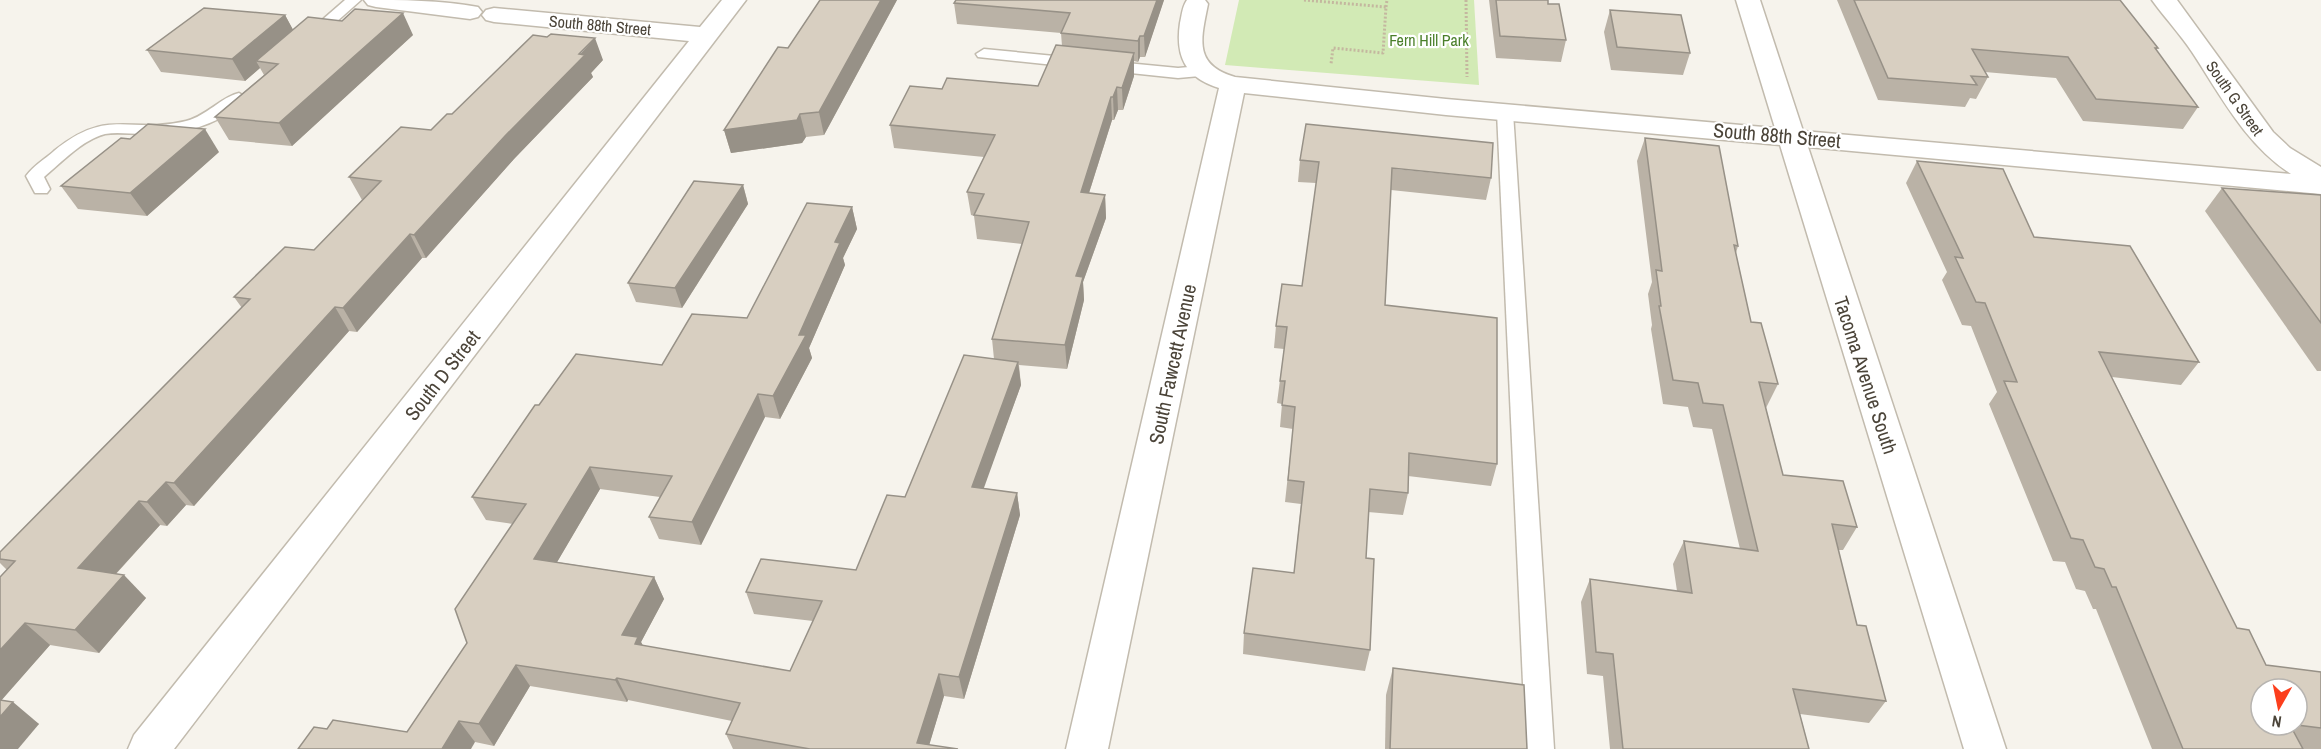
<svg xmlns="http://www.w3.org/2000/svg" width="2321" height="749" font-family="'Archivo Narrow',sans-serif">
  <style>
    .green { fill: #d2eab5 }
    .lines { fill: none; stroke-linecap: round; stroke-linejoin: round }
    .service-casing { stroke: #c2bbae; stroke-width: 3 }
    .minor-casing { stroke: #c2bbae; stroke-width: 3 }
    .path { stroke: #c4b79f; stroke-width: 3; stroke-dasharray: 2 2; stroke-linecap: butt }
    .service { fill: #fff; fill-rule: evenodd }
    .minor { fill: #fff; fill-rule: evenodd }
    .wall { fill: #bab2a6; fill-rule: evenodd }
    .shaded-wall { fill: #979187 }
    .building { fill: #d8cfc1; stroke: #979187; stroke-width: 1.5 }
    .labels { text-anchor: middle; dominant-baseline: central; stroke-width: 4.5; stroke-linejoin: round; paint-order: stroke }
    .far-street-label { font-size: 16px; fill: #4b4439; stroke: #fff }
    .far-park-label { font-size: 16px; fill: #4a7f2a; stroke: #fff }
    .street-label { font-size: 20px; fill: #4b4439; stroke: #fff }
  </style>
  <rect width="100%" height="100%" fill="#f6f3ec"/>
  <polygon class="green" points="1239,0 1474,0 1479,85 1225,65"/>
  <g class="lines">
    <defs>
      <g id="service">
        <polygon points="345,0 361,0 316,40 306,40 303,37 306,34"/>
        <polygon points="984,49 1178,68 1200,66 1208,71 1200,76 1178,78 978,57 976,54"/>
        <path d="M239,93L247,98L245,102C213,127 182,135 142,134C130,134 117,132 105,134C82,140 62,162 44,177L50,189L47,193H35L26,176C33,166 45,159 54,151C109,106 129,135 186,121C207,116 221,97 239,93Z"/>
        <polygon points="1505,107 1513,112 1554,749 1526,749 1497,112"/>
      </g>
      <g id="minor">
        <path d="M364,0C402,0 441,0 478,7L482,12L478,17L470,19L376,7L368,5Z"/>
        <polygon points="722,0 746,0 174,749 128,749 134,735 689,41 494,22 486,20 482,15 486,10 494,8 700,27"/>
        <path d="M1187,0H1205L1208,4C1201,39 1193,65 1235,77L1446,99L1775,128L1736,0H1760L1803,131L2291,174C2245,144 2221,96 2192,52C2180,34 2165,18 2152,0H2177L2273,132L2290,148L2321,167V194L1808,147L2006,749H1964L1780,145L1446,115L1244,93L1108,749H1066L1219,88C1186,78 1175,57 1180,23C1182,15 1182,7 1187,0Z"/>
      </g>
    </defs>
    <use href="#service" class="service-casing"/>
    <use href="#minor" class="minor-casing"/>
    <g class="path">
      <polyline points="1304,0 1386,7 1383,53 1333,48 1331,64"/>
      <polyline points="1466,0 1467,77"/>
      <polyline points="1386,7 1387,0"/>
    </g>
    <use href="#service" class="service"/>
    <use href="#minor" class="minor"/>
  </g>
  <g class="wall">
    <polygon points="820,0 897,0 824,135 806,137 802,143 731,153 724,130 788,48"/>
    <polygon points="956,0 1164,0 1145,57 1140,57 1138,62 1134,61 1134,76 1123,110 1118,110 1114,120 1112,120 1089,193 1105,195 1106,218 1083,282 1084,300 1067,369 1019,365 1021,385 983,488 1017,493 1020,515 964,699 944,696 929,745 958,749 733,749 726,734 732,721 628,700 627,702 530,686 494,746 475,742 327,729 407,732 467,643 513,524 486,520 472,497 539,405 662,365 747,318 852,207 857,229 843,258 845,265 809,348 812,358 780,419 765,417 701,545 659,539 649,517 660,497 600,489 557,562 654,577 664,599 641,642 643,646 790,671 813,621 754,614 746,592 856,570 905,497 994,359 992,339 1022,244 977,239 974,216 971,215 967,192 984,157 894,148 890,125 942,89 1038,86 1062,46 1061,33 957,24 954,3"/>
    <polygon points="1489,0 1548,0 1548,4 1566,40 1561,62 1496,58"/>
    <polygon points="1837,0 2120,0 2158,48 2156,50 2198,107 2183,129 2083,121 2056,78 1985,72 1988,77 1976,99 1970,98 1965,107 1878,100"/>
    <polygon points="1610,10 1690,53 1683,75 1611,70 1604,32"/>
    <polygon points="285,15 293,30 342,21 413,35 292,146 229,140 215,117 264,75 260,68 245,81 161,72 147,50"/>
    <polygon points="603,60 591,73 593,77 514,159 426,258 422,258 357,332 349,331 194,506 186,505 167,526 160,525 116,574 146,598 99,653 50,645 1,700 39,724 0,749 0,577 7,570 0,563 0,552 242,308 234,297 314,250 362,200 349,177 431,130 452,114"/>
    <polygon points="1645,138 1738,246 1736,253 1751,322 1778,384 1766,408 1783,475 1857,527 1843,550 1838,550 1857,625 1886,701 1869,723 1800,714 1809,749 1610,749 1603,676 1587,674 1581,602 1590,579 1677,591 1673,564 1684,541 1740,549 1712,429 1693,427 1688,407 1663,404 1651,329 1652,325 1648,294 1652,282 1637,161"/>
    <polygon points="219,152 147,216 78,209 61,186"/>
    <polygon points="1300,160 1491,178 1486,200 1391,190 1385,305 1497,464 1491,486 1408,476 1408,493 1403,515 1368,512 1366,558 1370,650 1365,671 1243,654 1244,633 1294,573 1301,504 1285,502 1293,429 1280,427 1282,404 1277,403 1284,349 1274,348 1276,326 1302,286 1316,183 1298,182"/>
    <path d="M1917,161L2034,237L2199,362L2181,385L2112,377L2237,628L2266,665L2321,672V749H2152L2096,609H2093L2085,591L2076,589L2065,562L2053,561L1989,404L1997,392L1971,326L1962,325L1942,280L1947,272L1906,183ZM2297,689V725H2261Z"/>
    <polygon points="743,185 748,204 682,308 636,302 628,283"/>
    <polygon points="2222,188 2321,195 2321,371 2317,371 2205,211"/>
    <polygon points="1393,668 1527,749 1385,749 1386,695"/>
  </g>
  <g class="shaded-wall">
    <polygon points="881,0 897,0 824,135 819,112"/>
    <polygon points="1157,0 1164,0 1145,57 1144,36"/>
    <polygon points="403,13 413,35 292,146 279,123"/>
    <polygon points="285,15 297,37 256,61 260,68 245,81 232,59"/>
    <polygon points="1140,36 1140,57 1138,62 1138,41"/>
    <polygon points="595,38 603,60 591,73 593,77 514,159 426,258 414,235"/>
    <polygon points="1134,53 1134,76 1123,110 1122,88"/>
    <polygon points="1117,87 1118,110 1114,120 1113,97"/>
    <polygon points="1111,97 1112,120 1082,215 1081,192"/>
    <polygon points="800,114 806,137 802,143 731,153 724,130"/>
    <polygon points="205,129 219,152 147,216 130,193"/>
    <polygon points="743,185 748,204 682,308 675,288"/>
    <polygon points="1105,195 1106,218 1083,282 1084,300 1067,369 1065,345 1076,276"/>
    <polygon points="852,207 857,229 843,258 845,265 809,348 812,358 780,419 773,396 799,335 835,242"/>
    <polygon points="410,234 422,258 357,332 343,308"/>
    <polygon points="335,307 349,331 194,506 174,483"/>
    <polygon points="1018,362 1021,385 976,510 972,487"/>
    <polygon points="758,394 765,417 701,545 692,522"/>
    <polygon points="590,467 600,489 546,581 534,559"/>
    <polygon points="166,482 186,505 167,526 147,502"/>
    <polygon points="1017,493 1020,515 964,699 959,677"/>
    <polygon points="139,501 160,525 100,591 78,568"/>
    <polygon points="124,575 146,598 99,653 75,630"/>
    <polygon points="654,577 664,599 641,642 650,659 622,635"/>
    <polygon points="25,623 50,645 0,702 0,650"/>
    <polygon points="516,665 530,686 494,746 479,724"/>
    <polygon points="939,674 944,696 928,749 917,743"/>
    <polygon points="617,678 628,700 627,702 615,680"/>
    <polygon points="13,702 39,724 18,749 0,749 0,717"/>
    <polygon points="459,721 475,742 471,749 442,749"/>
  </g>
  <g class="building">
    <polygon points="820,0 881,0 819,112 800,114 797,120 724,130 778,47 788,48"/>
    <polygon points="956,0 1157,0 1144,36 1140,36 1138,41 1061,33 1070,13 954,3"/>
    <polygon points="1496,0 1548,0 1548,4 1559,4 1566,40 1500,36"/>
    <polygon points="1854,0 2120,0 2158,48 2155,48 2198,107 2096,99 2068,57 1972,49 1988,77 1971,76 1977,85 1888,78"/>
    <polygon points="204,8 285,15 232,59 147,50"/>
    <polygon points="355,9 403,13 279,123 215,117 278,64 256,61 308,17 342,21"/>
    <polygon points="1610,10 1681,15 1690,53 1617,47"/>
    <polygon points="551,34 595,38 579,54 585,55 505,136 414,235 410,234 343,308 335,307 174,483 166,482 147,502 139,501 78,568 124,575 75,630 25,623 0,650 0,577 15,561 0,559 0,552 250,299 234,297 285,247 314,250 381,181 349,177 401,127 431,130 447,114 452,114 533,35 547,37"/>
    <polygon points="1056,45 1134,53 1122,88 1117,87 1113,97 1111,97 1081,192 1105,195 1076,276 1083,277 1065,345 992,339 1029,222 974,215 984,194 967,192 995,135 890,125 910,86 942,89 947,78 1038,86"/>
    <polygon points="148,124 205,129 130,193 61,186 121,138 130,139"/>
    <polygon points="1306,124 1493,143 1491,178 1392,168 1385,305 1497,318 1497,464 1409,453 1408,493 1370,489 1366,558 1374,559 1370,650 1244,633 1253,568 1294,573 1304,482 1288,480 1295,407 1282,405 1285,381 1280,381 1287,327 1276,326 1282,284 1302,286 1319,162 1300,160"/>
    <polygon points="1645,138 1719,146 1738,246 1734,245 1751,322 1761,323 1778,384 1759,382 1783,475 1843,481 1857,527 1832,524 1857,625 1866,626 1886,701 1793,689 1809,749 1623,749 1613,654 1596,652 1590,579 1692,593 1684,541 1758,551 1723,405 1703,403 1698,383 1673,380 1659,306 1661,306 1656,270 1662,271"/>
    <polygon points="1917,161 2003,169 2034,237 2130,246 2199,362 2099,352 2237,628 2249,630 2266,665 2321,672 2321,728 2297,725 2297,689 2261,689 2261,725 2290,725 2303,749 2183,749 2116,587 2112,587 2104,569 2095,567 2083,540 2071,538 2004,381 2017,382 1985,303 1976,302 1955,257 1963,258"/>
    <polygon points="694,181 743,185 675,288 628,283"/>
    <polygon points="2222,188 2321,195 2321,323"/>
    <polygon points="807,203 852,207 835,242 840,243 799,335 806,335 773,396 758,394 692,522 649,517 672,476 590,467 534,559 654,577 622,635 638,637 635,644 790,671 822,601 746,592 761,559 856,570 887,495 905,497 964,355 1018,362 972,487 1017,493 959,677 939,674 917,743 958,749 810,749 726,734 740,703 617,678 615,680 516,665 479,724 459,721 442,749 298,749 314,727 327,729 333,720 407,732 467,643 455,609 526,504 472,497 535,405 539,405 576,354 662,365 692,314 747,318"/>
    <polygon points="1393,668 1524,685 1527,749 1390,749"/>
    <polygon points="0,700 13,702 0,717"/>
  </g>
  <g class="labels">
    <g class="far-street-label">
      <text transform="translate(600 25) rotate(5)">South 88th Street</text>
      <text transform="translate(2235 98) rotate(55)">South G Street</text>
    </g>
    <g class="far-park-label">
      <text x="1429" y="40">Fern Hill Park</text>
    </g>
    <g class="street-label">
      <text transform="translate(1777 135) rotate(5)">South 88th Street</text>
      <text transform="translate(1172 364) rotate(-78)">South Fawcett Avenue</text>
      <text transform="translate(442 375) rotate(-52)">South D Street</text>
      <text transform="translate(1866 375) rotate(72)">Tacoma Avenue South</text>
    </g>
  </g>
  <g transform="translate(2279 707) rotate(189)"><circle r="28" fill="#ffffff" stroke="#b7b4b0" stroke-width="1.5"/>
  <path d="M0-4.5L10 22L0 15L-10 22Z" fill="#fc3f1d"/>
  <text y="-9" font-size="16" font-weight="bold" text-anchor="middle" fill="#4b4439">N</text>
  </g>
</svg>
